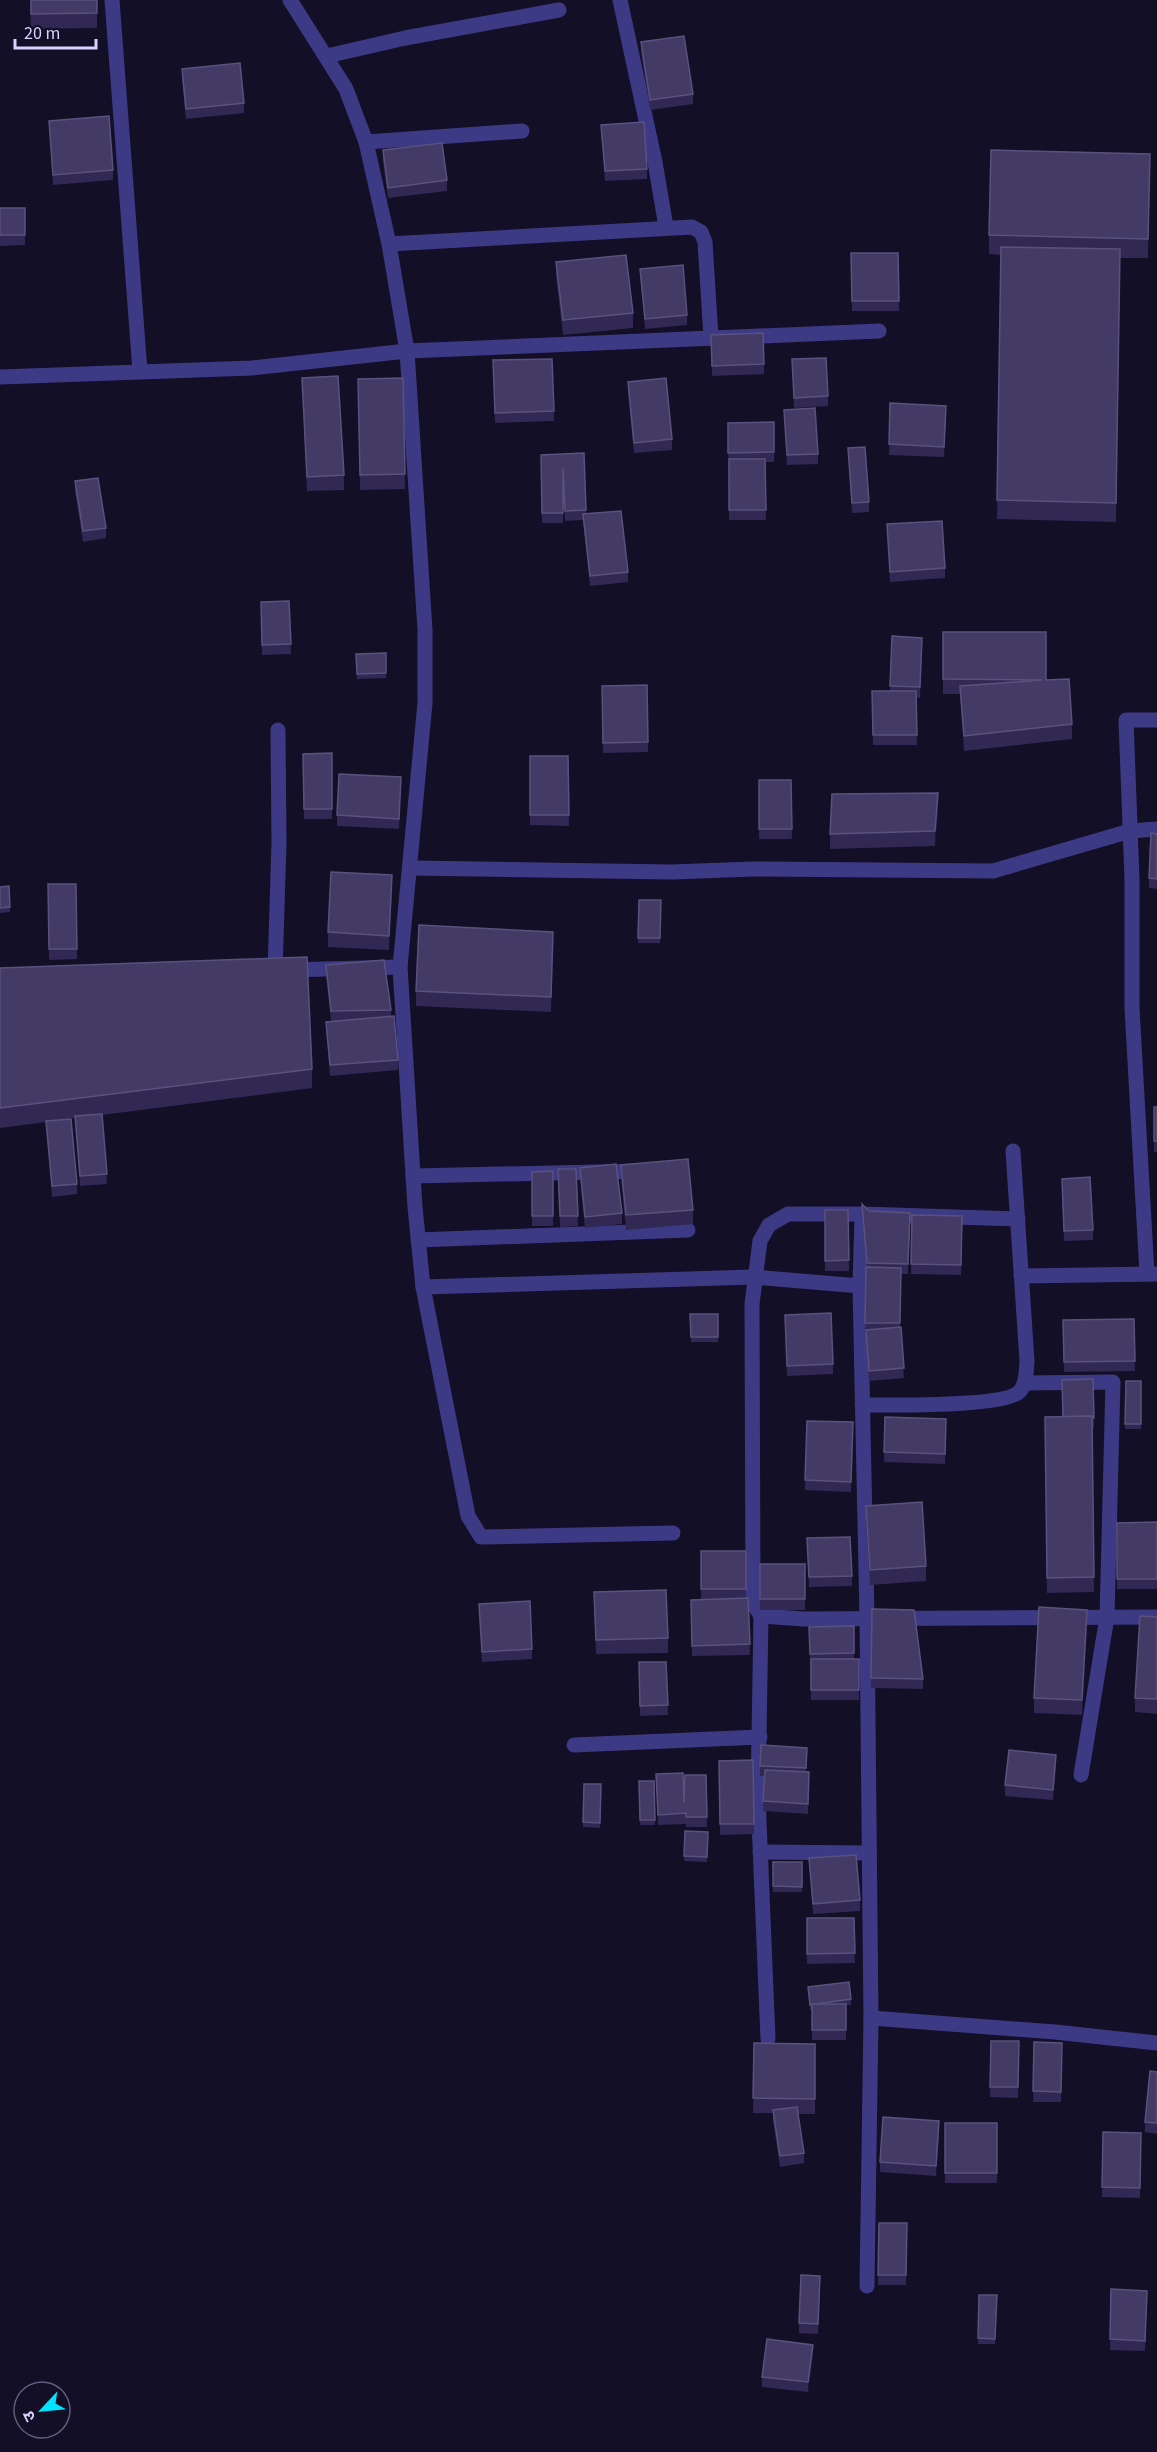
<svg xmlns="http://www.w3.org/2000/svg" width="1157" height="2452" font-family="'Source Sans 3','Noto Sans Devanagari',sans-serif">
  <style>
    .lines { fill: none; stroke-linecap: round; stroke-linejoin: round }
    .minor { stroke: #3d3a85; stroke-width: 15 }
    .wall { fill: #312854 }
    .shaded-wall { fill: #1d163a }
    .building { fill: #433a66; stroke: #5a527e; stroke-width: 1.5 }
  </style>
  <rect width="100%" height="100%" fill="#130f26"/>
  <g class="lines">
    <g class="minor">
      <polyline points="112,0 140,371"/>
      <polyline points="290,0 346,89 366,142 389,244 407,351 425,630 425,703 400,967 415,1207 423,1287 468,1516 481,1537 673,1533"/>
      <polyline points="620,0 655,162 666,227"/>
      <polyline points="327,56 405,38 559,10"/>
      <polyline points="366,142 522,131"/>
      <polyline points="389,244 692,227 701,232 705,242 711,337"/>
      <polyline points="0,377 252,368 407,351 879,331"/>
      <polyline points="411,868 672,872 753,869 993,871 1130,831 1157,829"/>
      <polyline points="287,970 400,967"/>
      <polyline points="275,971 279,843 278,730"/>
      <polyline points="413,1176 641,1171"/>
      <polyline points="862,1214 860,1286 867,1618 871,2018 867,2286"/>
      <polyline points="1018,1219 862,1214 788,1214 769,1225 760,1241 752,1304 753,1594 756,1608 761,1616 803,1619 1157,1617"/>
      <polyline points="418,1240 688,1230"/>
      <polyline points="1147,1274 1132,1008 1132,879 1126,720 1157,720"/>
      <polyline points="1021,1276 1156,1274"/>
      <polyline points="423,1287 754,1277 860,1286"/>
      <polyline points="1025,1383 1113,1382 1107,1617 1081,1775"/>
      <path d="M862,1405C889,1405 1004,1407 1019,1392C1027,1385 1026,1371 1027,1361L1013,1151"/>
      <polyline points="761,1616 758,1796 768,2039"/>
      <polyline points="574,1745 760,1737"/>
      <polyline points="760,1852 869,1853"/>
      <polyline points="871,2018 1055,2032 1157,2043"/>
    </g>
  </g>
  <g class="wall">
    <polygon points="30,0 97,0 97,28 31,29"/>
    <polygon points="641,42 693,94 693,104 650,110 641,52"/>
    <polygon points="182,69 244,103 244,113 186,119 182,79"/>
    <polygon points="49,121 113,170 113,180 53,185"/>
    <polygon points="601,125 647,169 647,179 605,181"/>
    <polygon points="383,150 447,180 447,191 388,198 383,161"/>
    <polygon points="1150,154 1148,258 1120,258 1116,522 997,519 1001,255 989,254 989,235"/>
    <polygon points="0,208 25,208 25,245 0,246"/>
    <polygon points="851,253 898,253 899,311 852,311"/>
    <polygon points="556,262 633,313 633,328 563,335 556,277"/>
    <polygon points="640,269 687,315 687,325 645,329"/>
    <polygon points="711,335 764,364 764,374 712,376"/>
    <polygon points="792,359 828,396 828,406 794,408"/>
    <polygon points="493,360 554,411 554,421 495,423"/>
    <polygon points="302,378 344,475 344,490 307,491"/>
    <polygon points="403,378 405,489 360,490 358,379"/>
    <polygon points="628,382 672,439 672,450 634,453 628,392"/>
    <polygon points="890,403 946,416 944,457 889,455"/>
    <polygon points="784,410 818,454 818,464 787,465"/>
    <polygon points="774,422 774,462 765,462 766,520 729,520 728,423"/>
    <polygon points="848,448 869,502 869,512 852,513"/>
    <polygon points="584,453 586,514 628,572 628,582 590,586 583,520 565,521 563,481 563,523 542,523 541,455"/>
    <polygon points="75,481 106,528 106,538 83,542 75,491"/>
    <polygon points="887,524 945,568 945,578 890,582"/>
    <polygon points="289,601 291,654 262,655 261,602"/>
    <polygon points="943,632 1046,680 1072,724 1072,739 964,751 960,694 943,694"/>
    <polygon points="892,636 922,638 920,698 916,697 917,745 873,745 872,691 890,691"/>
    <polygon points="386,653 386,678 357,679 356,654"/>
    <polygon points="647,685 648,752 603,753 602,686"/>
    <polygon points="332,753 332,819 304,819 303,754"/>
    <polygon points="530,756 568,756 569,826 530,825"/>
    <polygon points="759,780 791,780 792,839 759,839"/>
    <polygon points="401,787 399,829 337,826 337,815"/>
    <polygon points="938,808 935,846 830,849 830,834"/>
    <polygon points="1157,834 1157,889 1149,888 1149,878"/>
    <polygon points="48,884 76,884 77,959 49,960"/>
    <polygon points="0,887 10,907 10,912 0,913"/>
    <polygon points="392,890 389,950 328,947 328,932"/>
    <polygon points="639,900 661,900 660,943 638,943"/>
    <polygon points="553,946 551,1012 416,1006 416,991"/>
    <polygon points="326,965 391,1010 391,1016 398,1060 398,1070 330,1076 326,1022 331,1021 326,975"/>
    <polygon points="0,968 312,1069 312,1088 102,1115 107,1184 80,1186 75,1118 67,1119 77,1184 77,1194 52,1197 46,1122 0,1128"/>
    <rect x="1154" y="1107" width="3" height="45"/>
    <polygon points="621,1165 693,1210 693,1224 626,1230 621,1179"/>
    <polygon points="580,1168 622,1213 622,1224 585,1228 580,1178"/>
    <polygon points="558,1169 576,1169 578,1226 560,1227"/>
    <polygon points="553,1171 553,1226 532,1226 532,1172"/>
    <polygon points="1062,1189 1093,1230 1093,1240 1064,1241"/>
    <polygon points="862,1204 869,1211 910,1223 908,1274 901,1274 900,1327 904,1378 869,1381 866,1333 865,1333 866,1267 867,1267"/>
    <polygon points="825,1210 848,1210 849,1271 825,1271"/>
    <polygon points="912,1215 962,1216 961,1275 911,1274"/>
    <polygon points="690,1314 718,1314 718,1342 691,1342"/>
    <polygon points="785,1315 833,1364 833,1374 787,1376"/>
    <polygon points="1134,1319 1135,1371 1064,1372 1063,1320"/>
    <polygon points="1093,1379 1094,1428 1092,1428 1094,1592 1047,1593 1045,1417 1062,1417"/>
    <polygon points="1126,1381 1141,1381 1141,1429 1125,1429"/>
    <polygon points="885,1417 946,1419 945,1464 884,1462"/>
    <polygon points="807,1421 853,1422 851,1492 805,1490"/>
    <polygon points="866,1506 926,1566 926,1581 870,1585 866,1521"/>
    <polygon points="1157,1522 1157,1589 1117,1589 1117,1523"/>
    <polygon points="807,1549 852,1576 852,1586 809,1587"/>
    <polygon points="701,1551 746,1551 746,1598 748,1598 750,1655 692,1656 691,1600 716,1599 701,1599"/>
    <rect x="760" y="1564" width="45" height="46"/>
    <polygon points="594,1592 668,1638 668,1653 596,1654"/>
    <polygon points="479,1604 532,1649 532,1659 482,1662"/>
    <polygon points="872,1609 923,1679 923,1689 871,1688"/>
    <polygon points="1157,1617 1157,1714 1135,1712 1135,1698"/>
    <polygon points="1087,1625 1082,1715 1034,1713 1034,1698"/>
    <polygon points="854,1626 854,1659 859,1659 859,1700 811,1700 809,1627"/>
    <polygon points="639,1662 666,1662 668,1715 640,1716"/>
    <polygon points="807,1758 806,1772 809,1772 808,1814 763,1811 765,1776 760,1776 760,1766"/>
    <polygon points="753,1760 754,1834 720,1835 719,1761"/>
    <polygon points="1056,1765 1053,1800 1005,1796 1005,1785"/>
    <polygon points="656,1774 684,1803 706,1775 707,1827 686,1827 686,1824 658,1825"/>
    <polygon points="639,1781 654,1781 655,1825 640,1825"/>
    <polygon points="584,1784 601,1784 600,1828 583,1827"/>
    <polygon points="685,1831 708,1832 707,1862 684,1861"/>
    <polygon points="809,1858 860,1900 860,1911 813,1914"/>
    <rect x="773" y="1862" width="29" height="30"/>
    <polygon points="807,1918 854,1918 855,1963 807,1964"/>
    <polygon points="808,1987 851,1999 851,2005 846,2005 846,2040 812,2040 812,2010 810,2010"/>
    <polygon points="991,2041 1019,2041 1018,2098 990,2097"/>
    <polygon points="1034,2042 1062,2043 1061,2102 1033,2102"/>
    <polygon points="754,2043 815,2044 815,2114 798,2114 804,2153 804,2163 780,2167 773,2121 773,2113 753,2113"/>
    <polygon points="1157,2072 1157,2134 1145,2132 1145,2122"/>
    <rect x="945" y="2123" width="52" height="60"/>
    <polygon points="939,2131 936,2176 880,2172 880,2162"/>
    <polygon points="1103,2132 1141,2133 1140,2198 1102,2197"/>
    <polygon points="879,2223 907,2223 906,2285 878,2285"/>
    <polygon points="820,2286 818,2334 799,2333 799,2323"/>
    <polygon points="1111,2289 1147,2291 1145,2351 1110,2350"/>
    <polygon points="979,2295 997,2295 995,2344 978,2344"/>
    <polygon points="813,2355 808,2392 762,2387 762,2377"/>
  </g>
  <g class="shaded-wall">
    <polygon points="938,793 938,808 935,846 935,831"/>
    <polygon points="392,875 392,890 389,950 389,936"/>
    <polygon points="553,932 553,946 551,1012 551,997"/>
    <polygon points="1087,1610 1087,1625 1082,1715 1082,1700"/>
    <polygon points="1056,1755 1056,1765 1053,1800 1053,1790"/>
    <polygon points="939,2121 939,2131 936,2176 936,2166"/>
    <polygon points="813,2345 813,2355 808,2392 808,2382"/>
  </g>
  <g class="building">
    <polygon points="31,0 97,0 97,13 31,14"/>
    <polygon points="684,36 693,94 650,100 641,42"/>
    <polygon points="240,63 244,103 186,109 182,69"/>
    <polygon points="109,116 113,170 53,175 49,121"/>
    <polygon points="644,122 647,169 605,171 601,125"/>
    <polygon points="442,143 447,180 388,188 383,150"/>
    <polygon points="991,150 1150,154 1148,239 989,235"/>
    <rect x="0" y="208" width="25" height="27"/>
    <polygon points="1001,247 1120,249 1116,503 997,500"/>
    <polygon points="851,253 898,253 899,301 852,301"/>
    <polygon points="626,255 633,313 563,320 556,262"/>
    <polygon points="683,265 687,315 645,319 640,269"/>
    <polygon points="763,333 764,364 712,366 711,335"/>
    <polygon points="826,358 828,396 794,398 792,359"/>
    <polygon points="552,359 554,411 495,413 493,360"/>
    <polygon points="338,376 344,475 307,477 302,378"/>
    <polygon points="403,378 405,474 360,475 358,379"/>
    <polygon points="666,378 672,439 634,443 628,382"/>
    <polygon points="890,403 946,406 944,447 889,444"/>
    <polygon points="815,408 818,454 787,455 784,410"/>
    <polygon points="774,422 774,452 728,453 728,423"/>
    <polygon points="865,447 869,502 852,503 848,448"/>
    <polygon points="584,453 586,510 565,511 563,468 563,513 542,513 541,455"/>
    <polygon points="729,459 765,459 766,510 729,510"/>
    <polygon points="98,478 106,528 83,531 75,481"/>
    <polygon points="621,511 628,572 590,576 583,514"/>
    <polygon points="942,521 945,568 890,572 887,524"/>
    <polygon points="289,601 291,644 262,645 261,602"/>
    <polygon points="943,632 1046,632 1046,680 1069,679 1072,724 964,736 960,686 1042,680 943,679"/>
    <polygon points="892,636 922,638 920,687 890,686"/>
    <polygon points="386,653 386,673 357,674 356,654"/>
    <polygon points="647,685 648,742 603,743 602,686"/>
    <polygon points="872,691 916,691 917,735 873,735"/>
    <polygon points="332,753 332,809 304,809 303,754"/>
    <polygon points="530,756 568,756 569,815 530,815"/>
    <polygon points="339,774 401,777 399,819 337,815"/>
    <polygon points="759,780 791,780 792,829 759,829"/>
    <polygon points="938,793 935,831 830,834 832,794"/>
    <polygon points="1151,833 1157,834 1157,879 1149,878"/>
    <polygon points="331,872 392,875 389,936 328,932"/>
    <polygon points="48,884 76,884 77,949 49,949"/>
    <polygon points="9,886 10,907 0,908 0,887"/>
    <polygon points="639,900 661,900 660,938 638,938"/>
    <polygon points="419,925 553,932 551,997 416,991"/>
    <polygon points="307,957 312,1069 0,1108 0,968"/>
    <polygon points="384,960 391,1010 331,1011 326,965"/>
    <polygon points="394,1016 398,1060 330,1065 326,1022"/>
    <rect x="1154" y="1107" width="3" height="34"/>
    <polygon points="102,1114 107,1174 80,1176 75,1116"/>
    <polygon points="71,1119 77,1184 52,1186 46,1121"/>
    <polygon points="688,1159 693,1210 626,1215 621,1165"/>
    <polygon points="616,1164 622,1213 585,1217 580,1168"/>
    <polygon points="558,1169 576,1169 578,1216 560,1216"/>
    <polygon points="553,1171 553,1216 532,1216 532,1172"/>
    <polygon points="1090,1177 1093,1230 1064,1231 1062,1179"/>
    <polygon points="862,1204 869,1211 910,1213 908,1264 867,1263"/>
    <polygon points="825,1210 848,1210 849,1260 825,1261"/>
    <polygon points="912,1215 962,1216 961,1265 911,1264"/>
    <polygon points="866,1267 901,1268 900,1323 865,1323"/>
    <polygon points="831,1313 833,1364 787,1366 785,1315"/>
    <polygon points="690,1314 718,1314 718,1337 691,1337"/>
    <polygon points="1134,1319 1135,1361 1064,1362 1063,1320"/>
    <polygon points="901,1327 904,1368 869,1371 866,1330"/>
    <polygon points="1093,1379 1094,1418 1092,1418 1092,1416 1063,1417 1062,1380"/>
    <polygon points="1126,1381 1141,1381 1141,1424 1125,1424"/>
    <polygon points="1092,1416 1094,1577 1047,1578 1045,1417"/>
    <polygon points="885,1417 946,1419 945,1454 884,1452"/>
    <polygon points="807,1421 853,1422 851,1482 805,1480"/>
    <polygon points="922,1502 926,1566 870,1570 866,1506"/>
    <polygon points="1157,1522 1157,1579 1117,1579 1117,1523"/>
    <polygon points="850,1537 852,1576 809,1577 807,1538"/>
    <rect x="701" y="1551" width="45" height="38"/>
    <rect x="760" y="1564" width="45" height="35"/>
    <polygon points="666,1590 668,1638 596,1640 594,1592"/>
    <polygon points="748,1598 750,1644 692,1646 691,1600"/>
    <polygon points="530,1601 532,1649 482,1652 479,1604"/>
    <polygon points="1039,1607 1087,1610 1082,1700 1034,1698"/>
    <polygon points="872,1609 914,1610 923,1679 871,1678"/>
    <polygon points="1140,1616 1157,1617 1157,1699 1135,1698"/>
    <polygon points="854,1626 854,1653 810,1654 809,1627"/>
    <rect x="811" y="1659" width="48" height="31"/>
    <polygon points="639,1662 666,1662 668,1705 640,1706"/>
    <polygon points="761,1745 807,1748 806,1768 760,1766"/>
    <polygon points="1009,1750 1056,1755 1053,1790 1005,1785"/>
    <polygon points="753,1760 754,1824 720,1824 719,1761"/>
    <polygon points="765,1770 809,1772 808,1804 763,1801"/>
    <polygon points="683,1773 684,1803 685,1775 706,1775 707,1817 686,1817 686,1813 658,1815 656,1774"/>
    <polygon points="639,1781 654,1781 655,1820 640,1820"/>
    <polygon points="584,1784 601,1784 600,1823 583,1822"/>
    <polygon points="685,1831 708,1832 707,1857 684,1856"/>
    <polygon points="856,1855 860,1900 813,1904 809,1858"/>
    <polygon points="773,1862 802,1862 802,1887 773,1886"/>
    <polygon points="807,1918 854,1918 855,1953 807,1954"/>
    <polygon points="849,1982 851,1999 810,2005 808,1987"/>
    <rect x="812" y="2004" width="34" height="26"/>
    <polygon points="991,2041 1019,2041 1018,2087 990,2087"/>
    <polygon points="1034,2042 1062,2043 1061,2092 1033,2091"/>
    <polygon points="754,2043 815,2044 815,2099 753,2098"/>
    <polygon points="1150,2071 1157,2072 1157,2123 1145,2122"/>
    <polygon points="797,2107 804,2153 780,2156 773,2110"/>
    <polygon points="883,2117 939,2121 936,2166 880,2162"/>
    <rect x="945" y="2123" width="52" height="50"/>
    <polygon points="1103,2132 1141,2133 1140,2188 1102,2187"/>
    <polygon points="879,2223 907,2223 906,2275 878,2275"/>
    <polygon points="801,2275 820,2276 818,2324 799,2323"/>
    <polygon points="1111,2289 1147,2291 1145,2341 1110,2339"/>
    <polygon points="979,2295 997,2295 995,2339 978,2338"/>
    <polygon points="767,2339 813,2345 808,2382 762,2377"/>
  </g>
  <g transform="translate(42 2410) rotate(244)"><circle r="28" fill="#130f26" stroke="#625e7d" stroke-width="1.5"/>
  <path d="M0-4.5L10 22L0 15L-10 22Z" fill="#00e5ff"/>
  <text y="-9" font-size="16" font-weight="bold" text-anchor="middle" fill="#d9d4ff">उ</text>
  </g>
  <path d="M15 39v9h81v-9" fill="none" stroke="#d9d4ff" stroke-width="3"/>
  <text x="24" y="39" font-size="18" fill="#d9d4ff" stroke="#130f26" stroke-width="4.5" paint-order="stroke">20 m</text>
</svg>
